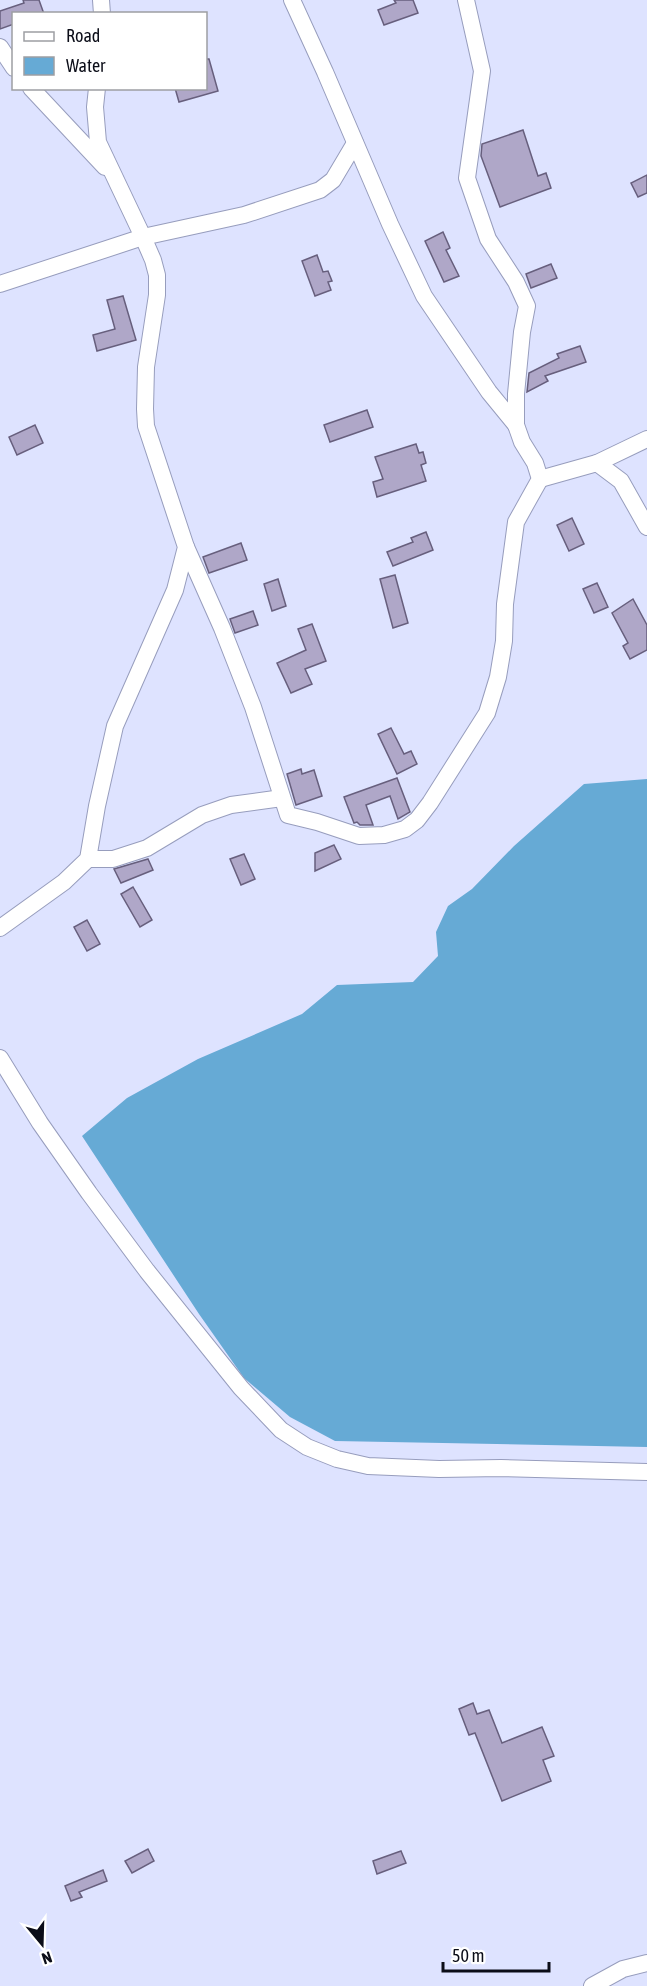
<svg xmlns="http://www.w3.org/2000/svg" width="647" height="1986" font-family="'Asap Condensed',sans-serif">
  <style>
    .water { fill: #66aad5 }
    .building { fill: #afa7c8; stroke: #675f7d; stroke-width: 1.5 }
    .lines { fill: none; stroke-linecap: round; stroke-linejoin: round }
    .minor-casing { stroke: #979dbd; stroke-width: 18 }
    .minor { stroke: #fff; stroke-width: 16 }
  </style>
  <rect width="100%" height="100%" fill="#dee3ff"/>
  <polygon class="water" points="647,779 647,1447 335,1441 290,1417 244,1378 199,1314 82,1136 127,1098 198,1059 302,1014 337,985 413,982 438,956 436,932 448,906 472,889 514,846 584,784"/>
  <g class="building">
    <polygon points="23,0 39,0 44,14 14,14 14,24 0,29 0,11 24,3"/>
    <polygon points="394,0 413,0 418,13 384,25 378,10 396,3"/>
    <polygon points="206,59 209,59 218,91 179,102 175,88 206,88"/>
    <polygon points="523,130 538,176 546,173 551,188 500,207 481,156 482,144"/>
    <polygon points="647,175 647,193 638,197 631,183"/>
    <polygon points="443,232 450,248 446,250 459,276 444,282 425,241"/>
    <polygon points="317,255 323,272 328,271 332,281 328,282 331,290 315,296 302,261"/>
    <polygon points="551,264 557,278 531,288 526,274"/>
    <polygon points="123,296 136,340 97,351 93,335 115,329 107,300"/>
    <polygon points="580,346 586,362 545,376 548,381 527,392 529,373 559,358 557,354"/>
    <polygon points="367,410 373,427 330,442 324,425"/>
    <polygon points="35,425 43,443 17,455 9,437"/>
    <polygon points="416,444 419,453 423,452 426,463 421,465 426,481 377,497 373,482 383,479 375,457"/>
    <polygon points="572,518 584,544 569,551 557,525"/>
    <polygon points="426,532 433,550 393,566 387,552 413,542 411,538"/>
    <polygon points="241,543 247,560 209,573 203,557"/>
    <polygon points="395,575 408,623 393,628 380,579"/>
    <polygon points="278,579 286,606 272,611 264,584"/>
    <polygon points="597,583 608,607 594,613 583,589"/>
    <polygon points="633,599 647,625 647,650 630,659 623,646 628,643 612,613"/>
    <polygon points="253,611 258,625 235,633 230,619"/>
    <polygon points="312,624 326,661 305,669 312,684 291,693 277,663 306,650 298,629"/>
    <polygon points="391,728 404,754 411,751 417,764 397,774 378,734"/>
    <polygon points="301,769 302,774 314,770 322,796 296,805 287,774"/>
    <polygon points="397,778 410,812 398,819 390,796 366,805 373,825 360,825 357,822 354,823 344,797"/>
    <polygon points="334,845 341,859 315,871 315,853"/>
    <polygon points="244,854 255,879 241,885 230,859"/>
    <polygon points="148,859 153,870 121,883 114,869"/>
    <polygon points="133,887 152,920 140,927 121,894"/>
    <polygon points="87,920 100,944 87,951 74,927"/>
    <polygon points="473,1703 477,1714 489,1710 502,1743 542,1727 554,1756 543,1760 551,1781 502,1801 475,1733 469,1735 459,1709"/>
    <polygon points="148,1849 154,1861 132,1873 125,1861"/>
    <polygon points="401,1851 406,1863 377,1874 373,1861"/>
    <polygon points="103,1870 107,1881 79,1892 82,1897 71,1901 65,1886"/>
  </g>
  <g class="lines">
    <defs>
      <g id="minor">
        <polyline points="101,0 102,14"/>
        <polyline points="292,0 325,72 390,224 424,296 489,392 516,425"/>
        <polyline points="0,47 14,68"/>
        <polyline points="31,88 105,167"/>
        <polyline points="0,284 143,237 244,215 320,190 333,180 355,143"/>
        <polyline points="597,463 621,481 647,527"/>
        <polyline points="540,479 597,463 647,439"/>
        <polyline points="186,547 222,628 253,707 288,815 317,822 359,836 384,835 405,829 417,820 430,803 487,713 498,677 504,641 505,604 516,522 540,479 535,463 522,442 516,425 516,394 522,332 527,306 516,282 488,239 467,178 482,71 466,0"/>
        <polyline points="88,859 113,859 147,848 202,815 231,805 282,798"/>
        <polyline points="0,928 64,882 88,859 97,806 115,726 175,590 186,547 146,426 145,409 146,367 157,295 157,275 153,260 143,237 98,142 95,107 97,88"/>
        <polyline points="0,1058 40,1123 89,1193 147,1271 241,1388 281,1430 307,1447 337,1459 368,1466 439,1469 501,1468 647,1472"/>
        <polyline points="592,1986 623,1969 647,1963"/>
      </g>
    </defs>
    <use href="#minor" class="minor-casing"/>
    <use href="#minor" class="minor"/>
  </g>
  <rect x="12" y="12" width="195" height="78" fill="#ffffff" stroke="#9d9ea3" stroke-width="1.5"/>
  <rect x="24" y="32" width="30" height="9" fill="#ffffff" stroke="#9d9ea3" stroke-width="1.5"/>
  <text x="66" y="42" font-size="18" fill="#0b0d18">Road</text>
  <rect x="24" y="57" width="30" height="18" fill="#66aad5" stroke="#9d9ea3" stroke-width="1.5"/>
  <text x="66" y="72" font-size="18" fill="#0b0d18">Water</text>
  <g transform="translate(42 1944) rotate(161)" stroke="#ffffff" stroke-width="4.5" paint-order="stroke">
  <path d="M0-4.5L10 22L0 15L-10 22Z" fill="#0b0d18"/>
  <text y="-9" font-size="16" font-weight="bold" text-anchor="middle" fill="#0b0d18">N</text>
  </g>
  <path d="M443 1962v9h106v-9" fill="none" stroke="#0b0d18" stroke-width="3"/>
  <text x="452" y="1962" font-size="18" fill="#0b0d18" stroke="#ffffff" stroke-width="4.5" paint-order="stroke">50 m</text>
</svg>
